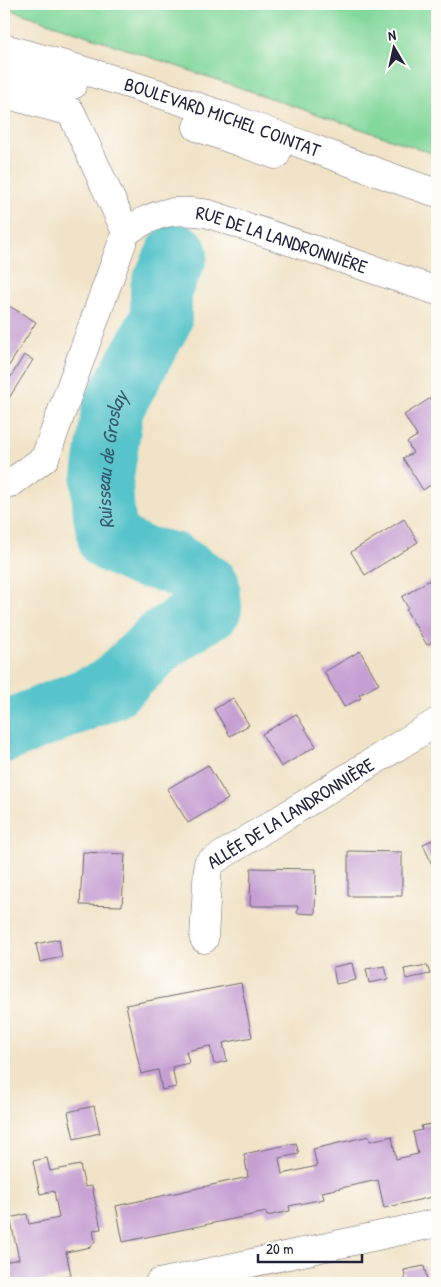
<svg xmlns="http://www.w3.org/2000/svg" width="441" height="1287" font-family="'Patrick Hand',sans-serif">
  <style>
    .green { fill: #83d89b; stroke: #527d6b }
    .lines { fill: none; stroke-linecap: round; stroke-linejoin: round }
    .river { stroke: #56c4ca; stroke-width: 62 }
    .building { fill: #c59ed2 }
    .street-casing { stroke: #6a666c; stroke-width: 29 }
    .secondary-casing { stroke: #6a666c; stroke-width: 29 }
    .street { stroke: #fff; stroke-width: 28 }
    .secondary { stroke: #fff; stroke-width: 28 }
    .labels { text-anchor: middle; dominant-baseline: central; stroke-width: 5; stroke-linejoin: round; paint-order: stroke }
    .street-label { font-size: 19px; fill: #22223b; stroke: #fdfcf7 }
    .water-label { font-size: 20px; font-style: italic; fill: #345b6d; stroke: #fdfcf7 }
  </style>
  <rect width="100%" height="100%" fill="#fdfcf7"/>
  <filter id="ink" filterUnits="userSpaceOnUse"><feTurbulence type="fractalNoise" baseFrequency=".02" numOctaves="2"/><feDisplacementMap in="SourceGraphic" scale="10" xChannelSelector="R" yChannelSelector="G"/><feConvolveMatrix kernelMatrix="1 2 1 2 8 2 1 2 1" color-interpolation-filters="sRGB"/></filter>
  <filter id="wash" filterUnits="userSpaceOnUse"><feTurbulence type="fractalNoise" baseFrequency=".0096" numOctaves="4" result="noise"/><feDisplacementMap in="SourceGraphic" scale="20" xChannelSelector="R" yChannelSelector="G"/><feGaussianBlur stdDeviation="1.12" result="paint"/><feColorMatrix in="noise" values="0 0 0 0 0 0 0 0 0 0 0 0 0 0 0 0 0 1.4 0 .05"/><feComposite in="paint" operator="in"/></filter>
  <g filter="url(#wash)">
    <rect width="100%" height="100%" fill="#f1e3c7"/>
    <polygon class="green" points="10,4 437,4 437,155 9,9"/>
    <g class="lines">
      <path class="river" id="s1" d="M4,732L111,689L163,639L211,608L209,586L173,563L140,556L109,541L104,515L102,484L113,407L161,320V288L177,254"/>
    </g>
    <g id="blocks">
      <g class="building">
        <polygon points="4,303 36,322 4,374"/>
        <polygon points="24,355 33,360 4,406 4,388"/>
        <polygon points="437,394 437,481 423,490 403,458 413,453 407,442 417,436 404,415"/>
        <polygon points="404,519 418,542 365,575 351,552"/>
        <polygon points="436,576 437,639 427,645 406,610 408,608 402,597"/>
        <polygon points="360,651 379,684 359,695 361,698 344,707 324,672"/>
        <polygon points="233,698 249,725 230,736 214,709"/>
        <polygon points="296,714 316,746 281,767 262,734"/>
        <polygon points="208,765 228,799 188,823 167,789"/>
        <polygon points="437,838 437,876 423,844"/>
        <polygon points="348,851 402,852 402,896 348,896"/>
        <polygon points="83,852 125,854 122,906 80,905"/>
        <polygon points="251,868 316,869 315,914 297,913 298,906 250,906"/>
        <polygon points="59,939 62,957 40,962 36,944"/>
        <polygon points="352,963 356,980 336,984 333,967"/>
        <polygon points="427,965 430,974 406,979 404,969"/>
        <polygon points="385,966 388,979 369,983 366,969"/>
        <polygon points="241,983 252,1037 223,1043 227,1061 214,1064 210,1046 186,1051 189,1063 172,1067 176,1087 162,1090 158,1070 141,1074 126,1005"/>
        <polygon points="94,1106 100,1133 74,1139 68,1112"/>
        <polygon points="437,1123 437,1180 432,1181 436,1196 384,1208 378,1180 322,1192 324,1199 289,1206 290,1211 267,1216 266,1212 123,1242 116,1206 248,1177 244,1154 296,1143 299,1154 279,1158 282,1174 317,1166 313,1149 369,1136 370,1141 392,1136 396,1159 418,1154 413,1132 422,1130 421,1126"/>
        <polygon points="47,1158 50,1171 80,1165 85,1187 92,1186 101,1229 93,1230 95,1241 91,1247 66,1252 71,1275 34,1283 7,1283 4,1262 19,1259 10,1218 27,1214 29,1224 59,1218 54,1191 40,1194 33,1161"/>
        <polygon points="424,1266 428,1283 406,1283 404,1270"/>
      </g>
    </g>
  </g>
  <g filter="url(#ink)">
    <use href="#blocks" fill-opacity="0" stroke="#6a666c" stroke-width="1"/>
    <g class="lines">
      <defs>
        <g id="street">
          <polyline points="4,94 71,112 126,232"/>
          <path id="s2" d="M4,482L11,483L45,458L126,232C155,212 174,208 209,214L437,291"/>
          <path id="s3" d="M204,939L208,864L437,722"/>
          <polyline points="159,1283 437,1223"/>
        </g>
        <g id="secondary">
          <path id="s4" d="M4,48C85,70 165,94 244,123C309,146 372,172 437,193"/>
          <polyline points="4,70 73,85"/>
          <polyline points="197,127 276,155"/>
        </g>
      </defs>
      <use href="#street" class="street-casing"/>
      <use href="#secondary" class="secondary-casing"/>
      <use href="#street" class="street"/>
      <use href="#secondary" class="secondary"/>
    </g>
  </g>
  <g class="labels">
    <g class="street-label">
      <text stroke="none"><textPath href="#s4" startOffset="229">BOULEVARD MICHEL COINTAT</textPath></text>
      <text stroke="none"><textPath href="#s2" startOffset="454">RUE DE LA LANDRONNIÈRE</textPath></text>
      <text stroke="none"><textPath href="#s3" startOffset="172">ALLÉE DE LA LANDRONNIÈRE</textPath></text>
    </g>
    <g class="water-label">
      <text stroke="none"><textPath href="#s1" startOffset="460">Ruisseau de Groslay</textPath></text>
    </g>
  </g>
  <rect width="441" height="1287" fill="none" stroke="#fdfcf7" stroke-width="20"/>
  <g transform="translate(394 48) rotate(351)" stroke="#fdfcf7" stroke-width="4" paint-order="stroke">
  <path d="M0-4L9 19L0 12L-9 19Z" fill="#22223b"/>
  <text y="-8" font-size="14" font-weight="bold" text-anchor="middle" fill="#22223b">N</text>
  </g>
  <path d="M258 1254v8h104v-8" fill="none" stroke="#22223b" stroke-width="2.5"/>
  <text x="266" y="1254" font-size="15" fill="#22223b" stroke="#fdfcf7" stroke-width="4" paint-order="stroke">20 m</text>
</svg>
